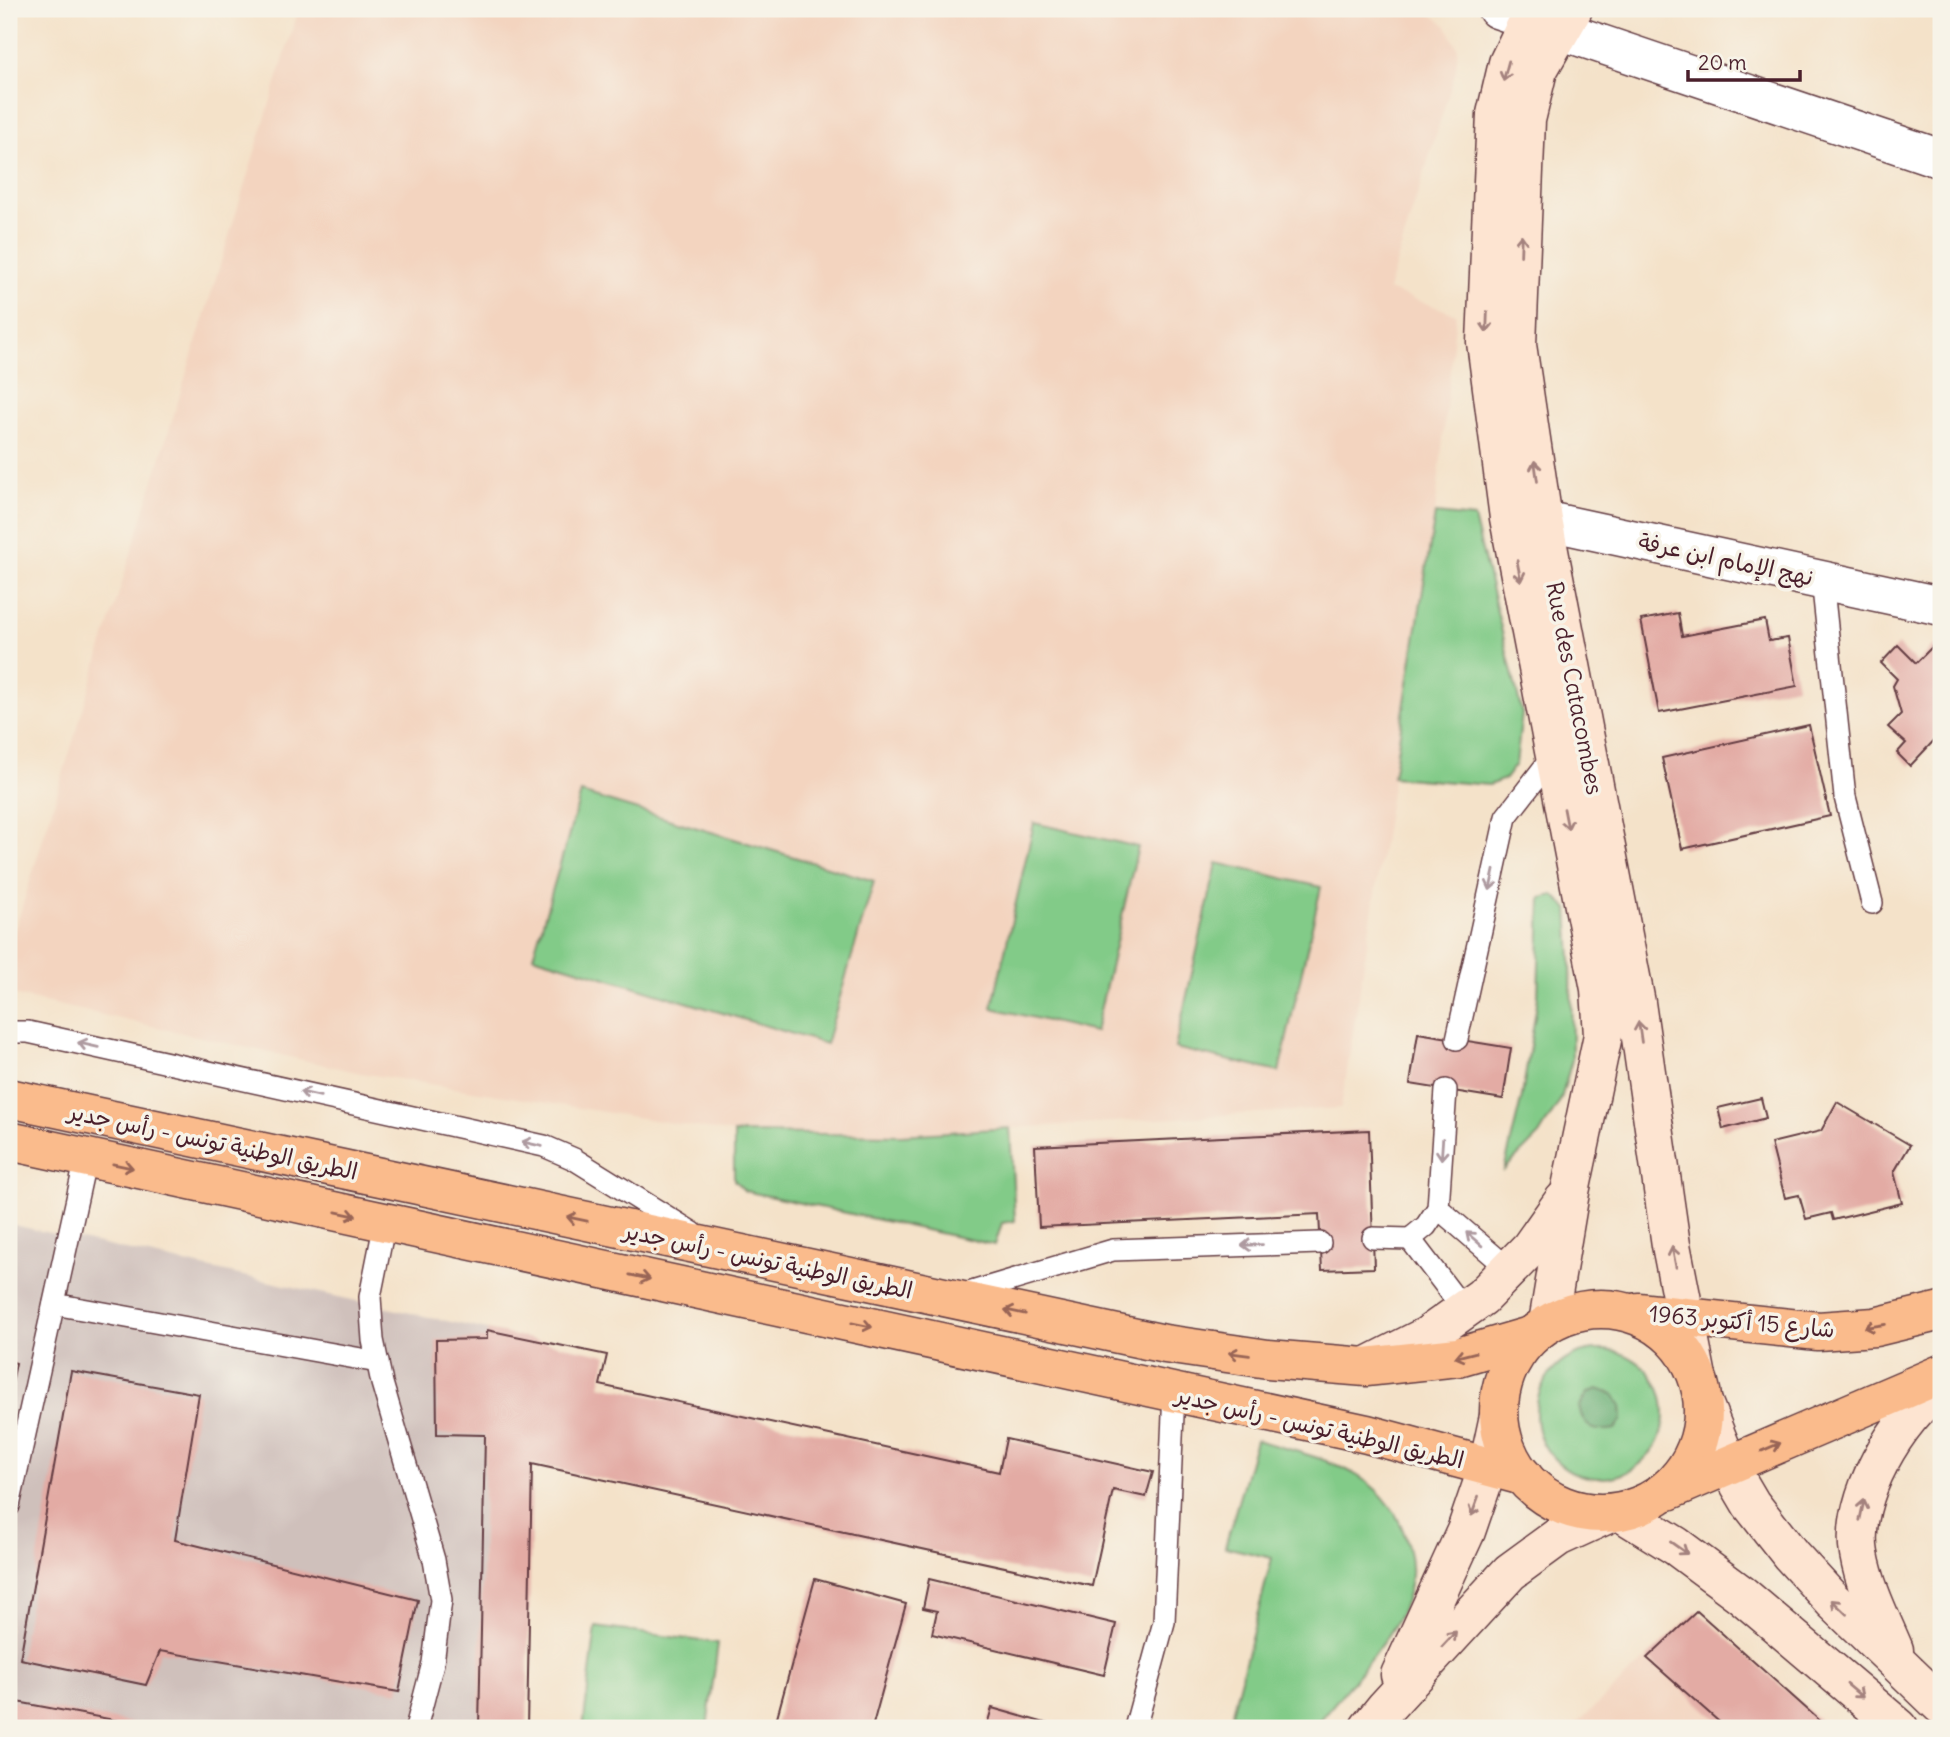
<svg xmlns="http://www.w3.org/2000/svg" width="1950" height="1737" font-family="Delius,'Playpen Sans Arabic',sans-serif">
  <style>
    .built { fill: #f3d4bf }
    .industrial { fill: #cfc0bb }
    .green { fill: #82cb88; stroke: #66755a; stroke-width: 2 }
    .forest { fill: #69af74; stroke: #5a6750; stroke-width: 2 }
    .building { fill: #e3aba4 }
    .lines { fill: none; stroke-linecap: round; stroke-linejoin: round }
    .service-casing { stroke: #643c43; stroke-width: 24 }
    .minor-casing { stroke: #643c43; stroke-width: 41 }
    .secondary-casing { stroke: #643c43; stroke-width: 41 }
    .primary-casing { stroke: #643c43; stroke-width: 41 }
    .service { stroke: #fff; stroke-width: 21 }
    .minor { stroke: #fff; stroke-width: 38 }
    .secondary { stroke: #fde4d1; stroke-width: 38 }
    .primary { stroke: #fabb8c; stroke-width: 38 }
    .oneway { stroke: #a4827e }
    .oneway2 { stroke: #ae9aa0 }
    .oneway3 { stroke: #996557 }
    .labels { text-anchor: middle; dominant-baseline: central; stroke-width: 7; stroke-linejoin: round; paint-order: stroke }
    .street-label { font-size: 23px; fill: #4a1f2b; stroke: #f7f3e8 }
  </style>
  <rect width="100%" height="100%" fill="#f7f3e8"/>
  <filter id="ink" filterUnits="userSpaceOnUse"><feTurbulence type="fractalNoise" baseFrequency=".0143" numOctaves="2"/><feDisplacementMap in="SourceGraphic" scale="14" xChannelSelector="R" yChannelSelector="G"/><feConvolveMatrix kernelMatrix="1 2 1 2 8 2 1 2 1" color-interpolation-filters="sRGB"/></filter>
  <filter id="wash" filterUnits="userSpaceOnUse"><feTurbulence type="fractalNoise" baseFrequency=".00686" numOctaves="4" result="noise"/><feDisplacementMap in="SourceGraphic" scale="28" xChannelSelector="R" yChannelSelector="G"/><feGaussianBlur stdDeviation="1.57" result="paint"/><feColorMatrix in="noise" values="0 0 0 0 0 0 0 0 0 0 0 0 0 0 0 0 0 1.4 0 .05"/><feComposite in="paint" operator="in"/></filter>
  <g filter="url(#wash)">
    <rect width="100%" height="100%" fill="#f4e2c9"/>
    <g class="built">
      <polygon points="299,9 1423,9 1446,25 1458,49 1455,73 1388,290 1456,314 1435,514 1341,1108 901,1135 734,1133 361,1073 9,994 9,949"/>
      <polygon points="1697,1611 1828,1728 1572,1728"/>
    </g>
    <polygon class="industrial" points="9,1224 487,1330 479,1728 9,1728"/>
    <g class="green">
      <polygon points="1435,514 1474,518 1522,713 1516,764 1505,779 1489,785 1393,777"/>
      <polygon points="581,793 874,881 826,1044 533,956"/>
      <polygon points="1034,823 1138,847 1095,1032 992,1008"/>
      <polygon points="1217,863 1321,887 1279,1072 1175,1048"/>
      <polygon points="1554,895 1568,909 1571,958 1572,1060 1561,1099 1539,1135 1504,1170 1522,1096 1538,997 1541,898"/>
      <polygon points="1010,1128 1015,1221 1002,1223 995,1245 745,1191 734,1180 734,1133 901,1135"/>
      <circle cx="1600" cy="1414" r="64"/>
      <path d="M1256,1440C1322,1459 1389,1469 1408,1546C1414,1568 1412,1587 1403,1608C1383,1651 1343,1691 1314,1728H1228L1272,1558L1225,1547Z"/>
      <polygon points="596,1627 718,1643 707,1728 583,1728"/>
    </g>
    <path class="forest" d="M1597,1389L1613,1394L1621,1406L1622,1420L1615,1429C1594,1433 1584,1429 1579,1407L1588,1393Z"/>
    <g id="blocks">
      <g class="building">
        <polygon points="1678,613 1682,636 1765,620 1769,641 1788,638 1797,686 1659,713 1641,620"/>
        <polygon points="1898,645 1916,663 1934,645 1941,652 1941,733 1910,766 1897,753 1906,743 1888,727 1901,714 1893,686 1897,679 1881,663"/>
        <polygon points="1809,725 1830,816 1682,849 1662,758"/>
        <polygon points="1418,1033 1511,1048 1503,1099 1410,1084"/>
        <polygon points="1761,1098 1766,1118 1723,1129 1718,1108"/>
        <polygon points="1837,1102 1910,1145 1894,1172 1902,1203 1833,1220 1831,1213 1806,1219 1799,1195 1785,1198 1771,1143 1821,1131"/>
        <polygon points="1369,1130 1374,1268 1322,1270 1319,1214 1039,1227 1035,1146"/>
        <polygon points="487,1330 607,1355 600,1385 999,1472 1006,1439 1153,1472 1146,1497 1113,1490 1092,1586 532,1464 527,1728 479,1728 485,1435 437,1434 436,1340 487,1339"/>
        <polygon points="9,1361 16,1363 10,1393 9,1393"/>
        <polygon points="71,1371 199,1394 175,1540 418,1600 399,1692 160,1651 146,1685 20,1659"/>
        <polygon points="815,1579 906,1604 872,1728 774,1728"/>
        <polygon points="929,1579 1116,1624 1104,1675 932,1634 937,1611 923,1608"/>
        <polygon points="1697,1611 1828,1728 1726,1728 1647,1658"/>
        <polygon points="12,1701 152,1727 152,1728 9,1728"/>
        <polygon points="992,1708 1059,1727 1059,1728 986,1728"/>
      </g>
    </g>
  </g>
  <g filter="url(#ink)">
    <use href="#blocks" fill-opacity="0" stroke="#643c43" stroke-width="2"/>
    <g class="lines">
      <defs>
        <g id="service">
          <polyline points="1822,579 1845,797 1872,903"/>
          <polyline points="9,1032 28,1032 544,1146 574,1159 693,1233"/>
          <polyline points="1457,1039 1506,817 1553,756"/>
          <polyline points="1438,1208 1509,1269"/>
          <polyline points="385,1222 370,1297 373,1340 382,1383 434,1560 441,1600 433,1663 416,1728"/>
          <polyline points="1373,1238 1410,1239 1426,1226 1438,1208 1446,1090"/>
          <polyline points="1410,1239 1464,1310"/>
          <polyline points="965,1294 1113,1250 1320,1243"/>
          <polyline points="54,1304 378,1362"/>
          <polyline points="9,1506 86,1158"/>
          <polyline points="1135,1728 1164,1622 1174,1392"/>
        </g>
        <g id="minor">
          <polyline points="1497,9 1941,159"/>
          <polyline points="1511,518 1543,520 1941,606"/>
        </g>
        <g id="secondary">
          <polyline points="1534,9 1508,63 1496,114 1486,342 1509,518 1600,989 1603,1035 1570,1192 1548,1323"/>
          <polyline points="1573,9 1538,70 1526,120 1517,345 1543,520 1636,1003 1671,1245 1696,1372"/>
          <polyline points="1368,1366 1427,1336 1482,1297 1530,1248 1564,1200"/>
          <polyline points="1704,1405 1728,1465 1751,1504 1791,1555 1833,1601 1941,1705"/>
          <polyline points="1621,1512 1676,1546 1742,1595 1899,1728"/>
          <path d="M1894,1650C1881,1619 1865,1588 1859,1554C1849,1498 1898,1418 1941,1386"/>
          <polyline points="1400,1675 1466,1531 1488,1467 1499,1416"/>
          <polyline points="1369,1728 1386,1707 1510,1572 1558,1537 1608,1514"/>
        </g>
        <g id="primary">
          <polyline points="9,1098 1165,1344 1268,1359 1366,1367 1458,1357 1530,1336"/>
          <polyline points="9,1141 1367,1434 1523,1476"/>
          <circle cx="1601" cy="1411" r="102"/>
          <polyline points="1638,1312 1818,1331 1875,1327 1941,1311"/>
          <polyline points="1668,1491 1941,1374"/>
        </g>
      </defs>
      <use href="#service" class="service-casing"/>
      <use href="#minor" class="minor-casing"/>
      <use href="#secondary" class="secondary-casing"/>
      <use href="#primary" class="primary-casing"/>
      <use href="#service" class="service"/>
      <use href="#minor" class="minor"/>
      <use href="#secondary" class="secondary"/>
      <use href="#primary" class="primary"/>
    </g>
    <defs><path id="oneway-shaft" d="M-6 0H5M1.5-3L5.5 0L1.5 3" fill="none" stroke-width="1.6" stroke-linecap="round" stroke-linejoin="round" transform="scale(1.75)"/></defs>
    <g class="oneway">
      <use href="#oneway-shaft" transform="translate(1506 71) rotate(105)"/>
      <use href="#oneway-shaft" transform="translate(1521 245) rotate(-88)"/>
      <use href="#oneway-shaft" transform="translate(1487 322) rotate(92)"/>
      <use href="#oneway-shaft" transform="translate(1536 471) rotate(-98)"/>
      <use href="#oneway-shaft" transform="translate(1519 571) rotate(79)"/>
      <use href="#oneway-shaft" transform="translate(1566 819) rotate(79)"/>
      <use href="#oneway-shaft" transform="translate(1640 1032) rotate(-98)"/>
      <use href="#oneway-shaft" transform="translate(1674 1257) rotate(-101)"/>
      <use href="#oneway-shaft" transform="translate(1475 1506) rotate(110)"/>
      <use href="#oneway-shaft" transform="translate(1862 1510) rotate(-78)"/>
      <use href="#oneway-shaft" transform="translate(1679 1548) rotate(35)"/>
      <use href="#oneway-shaft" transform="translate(1839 1607) rotate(-136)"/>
      <use href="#oneway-shaft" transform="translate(1449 1639) rotate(-47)"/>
      <use href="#oneway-shaft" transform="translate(1855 1691) rotate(40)"/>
    </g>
    <g class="oneway2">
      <use href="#oneway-shaft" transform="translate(1492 880) rotate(102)"/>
      <use href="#oneway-shaft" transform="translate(88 1045) rotate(-167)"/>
      <use href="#oneway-shaft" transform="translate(310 1094) rotate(-167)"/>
      <use href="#oneway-shaft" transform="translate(532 1144) rotate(-167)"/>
      <use href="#oneway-shaft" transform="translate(1442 1149) rotate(94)"/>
      <use href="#oneway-shaft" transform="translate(1474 1239) rotate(-139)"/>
      <use href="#oneway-shaft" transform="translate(1252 1245) rotate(178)"/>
    </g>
    <g class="oneway3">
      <use href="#oneway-shaft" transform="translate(123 1166) rotate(12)"/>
      <use href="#oneway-shaft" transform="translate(346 1214) rotate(12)"/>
      <use href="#oneway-shaft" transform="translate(577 1219) rotate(-168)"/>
      <use href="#oneway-shaft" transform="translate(640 1277) rotate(12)"/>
      <use href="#oneway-shaft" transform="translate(1015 1312) rotate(-168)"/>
      <use href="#oneway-shaft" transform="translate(862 1325) rotate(12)"/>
      <use href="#oneway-shaft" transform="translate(1875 1326) rotate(171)"/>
      <use href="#oneway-shaft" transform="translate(1239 1354) rotate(-172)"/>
      <use href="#oneway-shaft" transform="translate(1465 1355) rotate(166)"/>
      <use href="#oneway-shaft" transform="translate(1771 1447) rotate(-23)"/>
    </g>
  </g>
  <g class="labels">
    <g class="street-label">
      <text transform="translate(1726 559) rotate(12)">نهج الإمام ابن عرفة</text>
      <text transform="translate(1575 688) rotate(79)">Rue des Catacombes</text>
      <text transform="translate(213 1141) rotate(12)">الطريق الوطنية تونس - رأس جدير</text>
      <text transform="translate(768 1260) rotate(12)">الطريق الوطنية تونس - رأس جدير</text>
      <text transform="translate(1742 1321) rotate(5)">شارع 15 أكتوبر 1963</text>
      <text transform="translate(1320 1427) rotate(13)">الطريق الوطنية تونس - رأس جدير</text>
    </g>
  </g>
  <rect width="1950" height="1737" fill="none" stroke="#f7f3e8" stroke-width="35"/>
  <path d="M1688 70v10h112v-10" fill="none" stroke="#4a1f2b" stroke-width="3.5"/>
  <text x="1698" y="70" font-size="21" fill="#4a1f2b" stroke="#f7f3e8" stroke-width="5" paint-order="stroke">20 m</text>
</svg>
